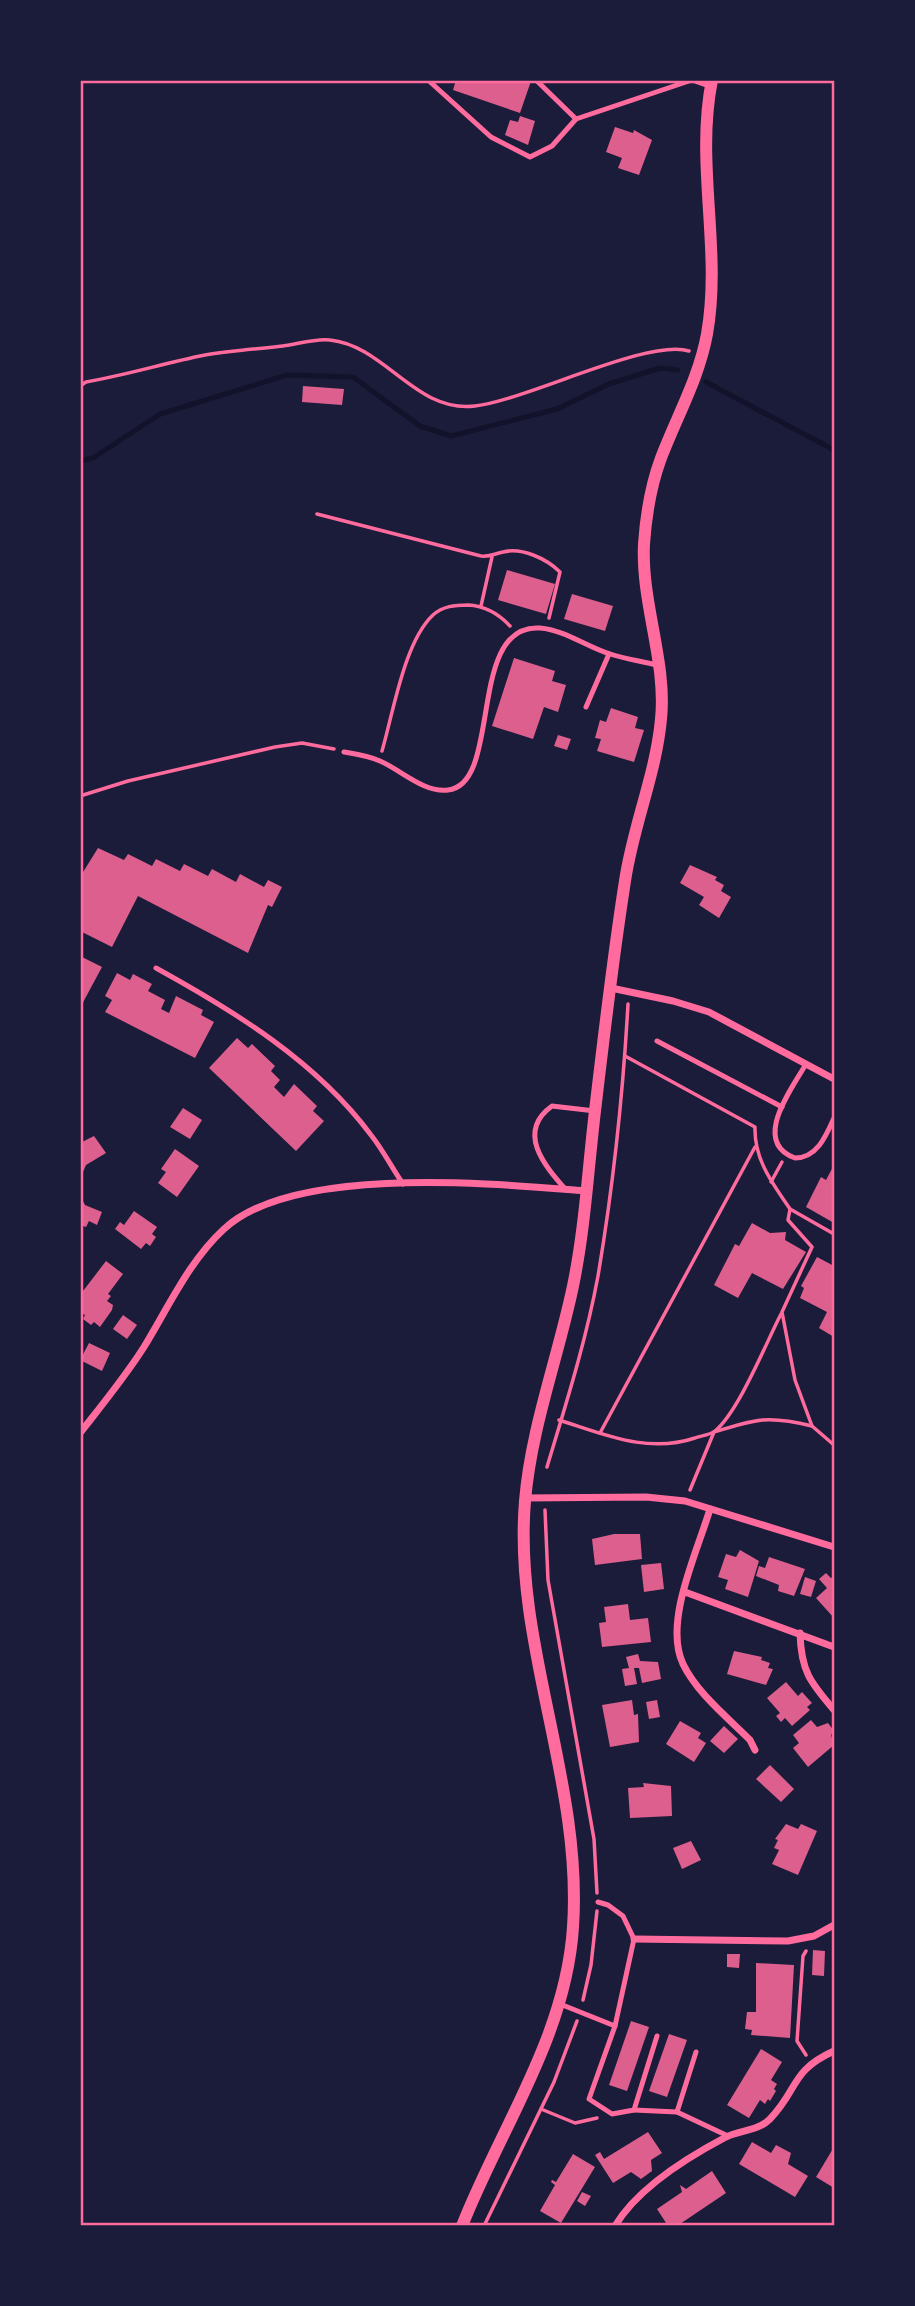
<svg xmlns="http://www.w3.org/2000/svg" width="915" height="2306" font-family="'Roboto Condensed',sans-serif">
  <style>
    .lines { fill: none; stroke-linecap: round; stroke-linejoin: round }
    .stream { stroke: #12122b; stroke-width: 5 }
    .building { fill: #dd5f8e }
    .path { stroke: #ff6b9d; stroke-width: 3.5 }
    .service { stroke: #ff6b9d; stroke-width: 5 }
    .minor { stroke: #ff6b9d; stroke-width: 7 }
    .tertiary { stroke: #ff6b9d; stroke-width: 12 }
    .neatline { fill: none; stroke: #ff6b9d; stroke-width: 2.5 }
  </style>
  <rect width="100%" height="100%" fill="#1b1b3a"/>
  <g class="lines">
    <g class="stream">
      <polyline points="706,382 834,450"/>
      <polyline points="80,461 93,458 160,414 287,375 353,377 420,426 451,436 557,409 609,384 660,368 678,370"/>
    </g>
  </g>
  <g class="building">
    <polygon points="456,80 528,80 531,81 520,113 453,90"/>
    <polygon points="520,116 535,121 528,145 505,135 510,120 518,122"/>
    <polygon points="615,127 633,133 634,130 652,140 639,175 618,168 622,158 606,152"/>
    <polygon points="303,386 344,389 342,405 302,402"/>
    <polygon points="507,570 555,584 546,614 498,600"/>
    <polygon points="572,594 613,606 605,631 564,619"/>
    <polygon points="514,658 555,671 552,681 566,685 558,712 544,707 533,739 492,726"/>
    <polygon points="611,708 638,717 635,728 644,730 634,762 597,751 601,739 595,738 600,720 606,722"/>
    <polygon points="558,735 571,739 567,750 554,746"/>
    <polygon points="98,848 124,860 128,854 152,866 156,859 180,871 184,864 208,876 212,869 236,882 240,874 264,887 268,880 282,887 272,907 268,905 248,953 138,896 112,947 80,931 80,877"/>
    <polygon points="690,865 717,877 715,880 724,885 721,891 731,897 719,918 699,905 704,897 680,883"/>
    <polygon points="80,956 102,967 80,1008"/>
    <polygon points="117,973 130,980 133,974 152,984 148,991 165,1000 161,1009 169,1013 176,996 203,1010 201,1015 214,1022 195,1058 105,1012 112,1000 105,996"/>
    <polygon points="237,1038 248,1048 252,1044 275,1066 271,1071 280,1080 274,1087 284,1097 294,1084 317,1106 313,1111 324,1121 296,1151 209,1068"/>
    <polygon points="183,1108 202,1120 190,1139 170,1127"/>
    <polygon points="94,1136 106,1153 86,1165 80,1179 80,1143"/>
    <polygon points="175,1149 199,1166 177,1197 158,1183 166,1172 161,1169"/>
    <polygon points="834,1165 834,1223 806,1207 821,1177 826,1180"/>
    <polygon points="80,1195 85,1205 102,1212 97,1225 89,1221 86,1227 80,1225"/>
    <polygon points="134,1211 157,1227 152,1234 156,1237 150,1246 146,1243 141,1249 115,1229 120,1222 124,1225"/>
    <polygon points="752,1223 770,1233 786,1232 785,1240 806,1252 783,1289 752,1273 738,1298 714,1285 735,1244 739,1246"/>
    <polygon points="817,1257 834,1266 834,1337 819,1328 827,1312 800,1298 804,1288 801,1286"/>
    <polygon points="106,1261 123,1274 108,1294 111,1296 107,1301 113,1305 112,1310 100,1327 94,1322 91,1325 83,1319 85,1315 80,1312 80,1295"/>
    <polygon points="123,1315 137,1325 127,1339 113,1329"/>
    <polygon points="89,1343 110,1353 102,1371 80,1360"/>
    <polygon points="614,1534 640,1534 642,1559 595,1565 592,1539"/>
    <polygon points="740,1550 759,1561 748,1597 725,1589 728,1580 718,1577 726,1554 736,1557"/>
    <polygon points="769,1557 805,1569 794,1596 778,1591 779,1585 756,1576 759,1566 765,1568"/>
    <polygon points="661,1563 664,1589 644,1592 641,1565"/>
    <polygon points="826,1573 831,1578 834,1577 834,1618 816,1598 827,1588 819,1579"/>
    <polygon points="805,1577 816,1581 811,1597 800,1594"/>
    <polygon points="628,1604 630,1620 648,1618 651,1642 602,1647 599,1623 606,1622 604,1607"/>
    <polygon points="734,1651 762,1657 761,1660 770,1663 768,1668 773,1669 766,1685 727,1674"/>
    <polygon points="638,1654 640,1661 658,1662 661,1679 642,1683 639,1668 634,1668 637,1684 625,1686 622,1669 629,1668 626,1657"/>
    <polygon points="786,1682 798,1696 802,1692 812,1703 807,1707 810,1710 792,1726 785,1718 781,1722 776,1716 780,1713 767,1698"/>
    <polygon points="632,1700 634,1715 638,1714 639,1742 610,1747 602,1705"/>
    <polygon points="657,1700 660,1717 649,1719 646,1702"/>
    <polygon points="811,1720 817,1727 828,1723 834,1731 831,1735 834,1745 808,1767 793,1748 799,1743 793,1735"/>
    <polygon points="680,1721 701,1733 698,1738 706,1743 694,1762 666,1744"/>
    <polygon points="724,1726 738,1739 724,1753 710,1741"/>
    <polygon points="770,1765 794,1789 781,1802 756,1779"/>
    <polygon points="643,1783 671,1786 672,1816 630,1818 628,1788 644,1787"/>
    <polygon points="786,1824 798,1829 801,1824 817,1831 798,1875 772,1864 779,1850 774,1848 778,1840 775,1839"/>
    <polygon points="691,1841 701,1860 682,1869 673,1848"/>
    <polygon points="813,1950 825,1951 824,1976 812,1975"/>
    <polygon points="727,1954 740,1954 739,1968 727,1967"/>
    <polygon points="756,1963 794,1965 790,2038 751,2035 752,2030 745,2029 747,2012 756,2012"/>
    <polygon points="631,2021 649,2027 627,2091 609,2085"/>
    <polygon points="669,2034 687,2040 667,2097 649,2091"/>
    <polygon points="761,2049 782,2062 771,2080 777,2084 774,2089 776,2091 770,2101 768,2099 765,2104 760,2100 749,2118 727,2105"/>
    <polygon points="648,2132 662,2153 651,2160 652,2171 641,2179 631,2172 613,2183 595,2155 600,2152 604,2159"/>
    <polygon points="752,2142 771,2153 776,2145 791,2153 788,2164 808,2176 795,2197 739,2164"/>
    <polygon points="834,2147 834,2188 816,2177"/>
    <polygon points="573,2154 595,2167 561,2223 540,2211 555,2185 551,2182 552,2180 556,2182"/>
    <polygon points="712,2171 726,2193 677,2226 668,2226 657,2209 682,2192 680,2185 686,2189"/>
    <polygon points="582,2192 591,2196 585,2206 577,2201"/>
  </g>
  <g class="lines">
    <g class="path">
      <path d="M80,386L86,382C126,375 165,363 205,355C230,351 257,349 283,346C298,344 316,338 330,340C386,346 415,413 475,406C527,400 648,338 689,351"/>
      <path d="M317,514L481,556C490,557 494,554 503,552C522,547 547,559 560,572L549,618"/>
      <polyline points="481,606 492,557"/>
      <path d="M382,751C393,714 404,642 433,615C443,606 455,605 468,605C485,606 498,613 510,626"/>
      <polyline points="80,796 128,781 275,747 302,743 334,749"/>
      <path d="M625,1056L755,1127C754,1159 772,1183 790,1209L788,1220L812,1247L782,1312L795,1380L812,1426L834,1445"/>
      <polyline points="771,1182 782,1162"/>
      <polyline points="790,1209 834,1234"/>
      <path d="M559,1420C604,1434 647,1454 695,1438C700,1436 710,1435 715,1431C739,1411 766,1343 781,1314"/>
      <polyline points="600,1433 755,1147"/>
      <path d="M547,1467C566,1404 586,1341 598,1276C613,1187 623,1094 628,1004"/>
      <path d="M690,1490L714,1432C756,1419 768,1415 812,1426"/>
      <polyline points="545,1510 548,1580 594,1839 597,1893"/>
      <polyline points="583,2000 591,1965 597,1911"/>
      <polyline points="806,2055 797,2041 803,1956 806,1951"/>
      <polyline points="541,2109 575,2123 597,2118"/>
      <polyline points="484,2226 554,2082 577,2021"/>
    </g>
    <g class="service">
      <polyline points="428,80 491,137 530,157 552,146 576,119"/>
      <polyline points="536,80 576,119 692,80"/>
      <polyline points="692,80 709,86"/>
      <polyline points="586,707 609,654"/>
      <path d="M344,752C356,754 369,756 380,761C401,770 424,793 448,790C503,784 466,623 540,628C565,630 587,647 610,654C625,659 641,661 657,665"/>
      <path d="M156,968C234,1011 316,1061 371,1135C383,1150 392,1168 403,1184"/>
      <polyline points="657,1041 782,1107"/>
      <path d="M806,1064C791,1090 751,1142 795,1158C817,1158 826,1136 834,1118"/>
      <path d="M566,1190C544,1165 516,1132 552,1106L595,1111"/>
      <polyline points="598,1902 608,1905 623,1916 634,1939 615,2026 589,2099 612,2114 634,2110 657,2036"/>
      <polyline points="560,2004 615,2026"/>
      <polyline points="634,2110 677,2112 696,2052"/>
      <polyline points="677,2112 728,2136"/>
    </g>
    <g class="minor">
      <polyline points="611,988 673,1001 709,1012 834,1079"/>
      <path d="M80,1433C102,1405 125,1377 144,1347C168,1308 189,1261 224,1229C294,1164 496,1184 587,1191"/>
      <polyline points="525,1498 646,1497 685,1501 834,1547"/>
      <path d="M710,1509C698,1550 663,1622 683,1664C697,1693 727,1717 750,1740L755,1750"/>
      <polyline points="685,1592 834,1647"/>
      <path d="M800,1633C801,1671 810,1682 834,1710"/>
      <polyline points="634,1939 788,1941 814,1936 834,1925"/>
      <path d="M615,2226C637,2189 688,2157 726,2137C741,2130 758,2131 770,2119C799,2089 790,2071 834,2051"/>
    </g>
    <path class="tertiary" d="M462,2226C501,2127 566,2036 573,1927C583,1782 513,1644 525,1501C531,1428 558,1358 573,1286C585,1228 588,1169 595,1111C604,1034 613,957 625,881C633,826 656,774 661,719C667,662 641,603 644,544C646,515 651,485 661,458C677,416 699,378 707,334C722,250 695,164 712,80"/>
  </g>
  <rect width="915" height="2306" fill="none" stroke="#1b1b3a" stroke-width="164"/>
  <rect x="82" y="82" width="751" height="2142" class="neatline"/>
</svg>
